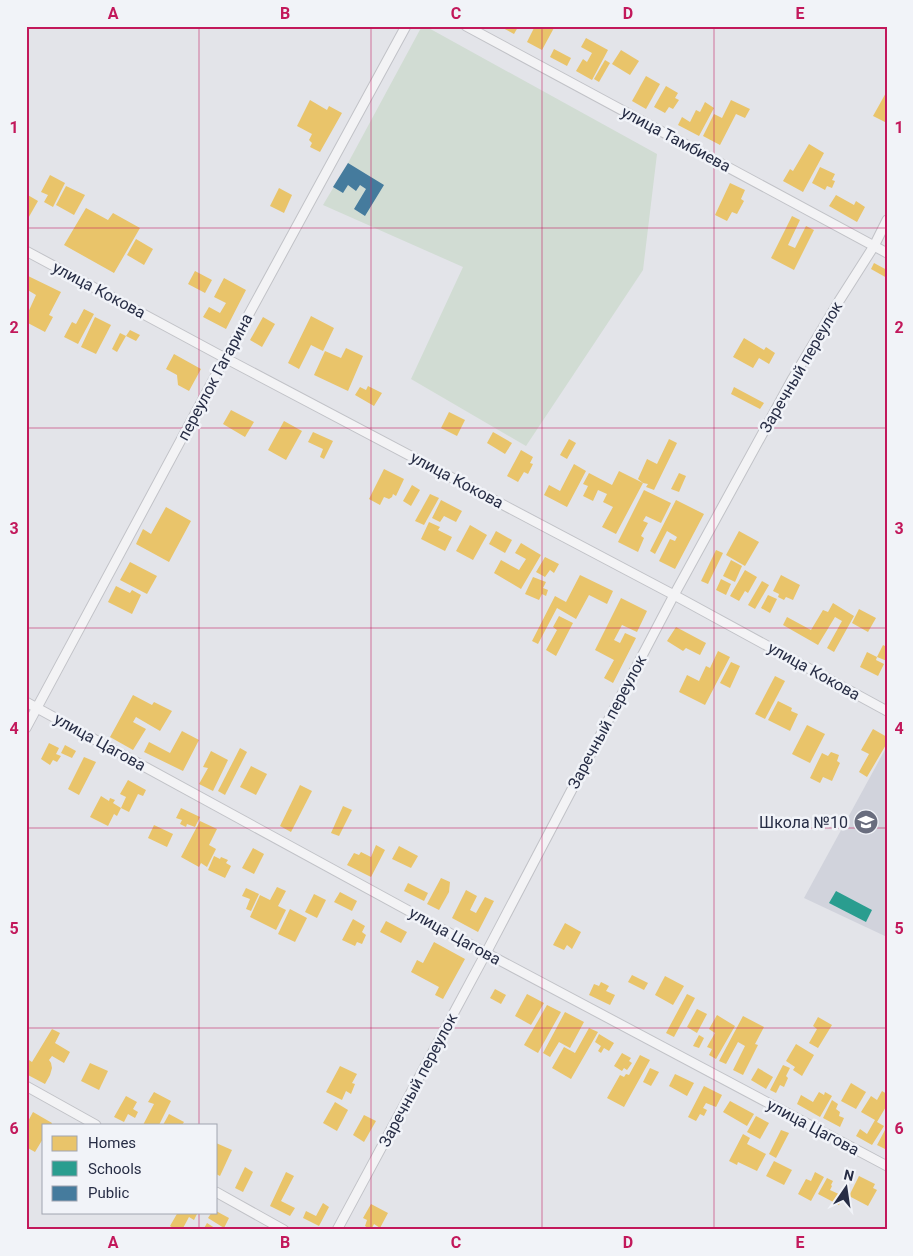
<svg xmlns="http://www.w3.org/2000/svg" width="913" height="1256" font-family="Roboto,sans-serif">
  <style>
    .built { fill: #d1d3dc }
    .green { fill: #d1dcd3 }
    .homes { fill: #e9c46a }
    .schools { fill: #2a9d8f }
    .public { fill: #457b9d }
    .lines { fill: none; stroke-linecap: round; stroke-linejoin: round }
    .minor-casing { stroke: #c1c2c7; stroke-width: 11 }
    .minor { stroke: #f3f3f5; stroke-width: 9 }
    .grid { fill: none; stroke: #c2185b; stroke-width: 1; stroke-opacity: 0.55 }
    .labels { text-anchor: middle; dominant-baseline: central; stroke-width: 5; stroke-linejoin: round; paint-order: stroke }
    .street-label { font-size: 16px; fill: #272d45; stroke: #f1f3f8 }
    .poi-label { font-size: 16px; fill: #272d45; stroke: #f1f3f8; text-anchor: end }
    .neatline { fill: none; stroke: #c2185b; stroke-width: 2 }
    .grid-label { font-size: 16px; text-anchor: middle; font-weight: bold; fill: #c2185b }
  </style>
  <rect width="100%" height="100%" fill="#e3e4e9"/>
  <polygon class="built" points="887,746 887,937 804,898"/>
  <polygon class="green" points="422,26 425,26 657,154 643,270 526,446 411,379 463,267 323,205 348,163"/>
  <g class="homes">
    <polygon points="499,26 516,26 518,27 514,34"/>
    <polygon points="535,26 542,29 543,26 555,26 542,50 527,42"/>
    <polygon points="586,38 608,50 592,80 576,71 583,59 587,62 592,53 581,47"/>
    <polygon points="554,49 571,58 567,66 550,57"/>
    <polygon points="621,50 639,61 630,75 612,64"/>
    <polygon points="605,60 610,63 599,82 594,79"/>
    <polygon points="646,76 660,84 646,109 632,101"/>
    <polygon points="666,86 678,93 675,98 679,100 673,109 669,107 665,113 654,107"/>
    <polygon points="887,91 887,123 873,116"/>
    <polygon points="310,100 327,110 329,106 342,113 320,152 310,147 312,143 309,140 312,134 297,126"/>
    <polygon points="731,100 750,109 745,118 736,114 720,145 703,136 714,114 722,118"/>
    <polygon points="705,102 714,108 699,136 678,125 682,117 690,122 696,110 700,112"/>
    <polygon points="809,144 824,153 803,192 783,181 790,169 793,171"/>
    <polygon points="820,167 835,174 832,180 835,181 832,188 827,186 825,190 812,183"/>
    <polygon points="50,175 65,183 53,207 44,202 48,195 41,192"/>
    <polygon points="730,183 745,190 741,199 744,201 737,214 732,212 727,221 715,215"/>
    <polygon points="66,186 85,195 74,215 56,205"/>
    <polygon points="279,188 292,195 284,213 270,206"/>
    <polygon points="26,194 38,201 26,222"/>
    <polygon points="836,195 854,205 856,201 865,207 857,222 829,206"/>
    <polygon points="86,208 108,220 113,213 140,228 114,273 64,245"/>
    <polygon points="792,216 800,220 788,245 795,248 806,226 814,230 794,270 771,258"/>
    <polygon points="136,239 153,249 144,265 127,255"/>
    <polygon points="874,263 887,270 887,278 871,269"/>
    <polygon points="195,271 212,280 205,293 188,284"/>
    <polygon points="26,275 61,292 49,315 53,317 45,332 26,322 26,317 36,295 26,289"/>
    <polygon points="224,278 246,290 226,329 203,317 209,307 220,313 226,303 214,297"/>
    <polygon points="84,309 94,314 78,344 64,337 72,322 76,324"/>
    <polygon points="311,316 334,328 323,351 311,345 299,369 288,363"/>
    <polygon points="95,317 111,325 96,354 81,347"/>
    <polygon points="263,317 275,324 262,347 250,340"/>
    <polygon points="130,330 140,335 136,341 126,336"/>
    <polygon points="120,333 126,336 117,352 112,349"/>
    <polygon points="744,338 764,350 766,347 775,353 769,364 759,358 753,368 733,357"/>
    <polygon points="346,348 363,356 348,391 314,375 325,351 341,358"/>
    <polygon points="174,354 201,369 189,391 178,385 177,375 166,369"/>
    <polygon points="368,386 382,393 374,406 355,395 360,387 366,390"/>
    <polygon points="734,387 764,403 760,409 731,394"/>
    <polygon points="231,410 254,422 245,437 223,424"/>
    <polygon points="449,412 465,420 457,436 441,428"/>
    <polygon points="284,421 302,431 286,460 268,450"/>
    <polygon points="313,432 333,441 324,459 320,457 323,449 308,442"/>
    <polygon points="493,432 512,443 505,454 487,443"/>
    <polygon points="569,439 576,443 567,459 560,455"/>
    <polygon points="669,439 677,443 654,490 646,487 648,484 643,483 638,479 647,459 657,464"/>
    <polygon points="521,450 533,457 530,463 533,464 528,474 524,472 518,482 507,476"/>
    <polygon points="574,464 586,471 567,507 544,495 549,485 560,491"/>
    <polygon points="384,469 404,479 396,496 393,494 392,497 389,499 384,497 380,505 369,499"/>
    <polygon points="619,471 643,483 616,534 602,527 613,507 603,502 607,494 598,490 593,501 583,496 588,486 583,484 589,473 612,485"/>
    <polygon points="679,473 686,476 679,492 671,489"/>
    <polygon points="412,485 420,490 411,506 403,501"/>
    <polygon points="644,490 671,503 661,523 646,516 643,521 648,523 641,536 644,538 638,552 618,542"/>
    <polygon points="430,494 439,498 424,525 415,521"/>
    <polygon points="441,500 462,511 456,522 444,516 440,522 432,518"/>
    <polygon points="676,500 704,514 675,569 659,561 670,539 675,541 677,537 667,531 655,554 650,551"/>
    <polygon points="166,507 191,521 169,562 136,544 143,529 151,534"/>
    <polygon points="429,522 440,527 438,530 452,537 445,551 421,539"/>
    <polygon points="470,525 487,535 473,560 456,551"/>
    <polygon points="496,531 512,540 505,553 489,544"/>
    <polygon points="739,531 759,542 745,566 726,555"/>
    <polygon points="521,543 541,555 521,589 494,573 501,560 519,570 526,559 515,553"/>
    <polygon points="716,550 723,553 708,584 701,581"/>
    <polygon points="545,557 559,564 554,573 550,570 545,577 536,572"/>
    <polygon points="731,560 742,566 735,582 723,576"/>
    <polygon points="130,562 157,576 147,594 120,580"/>
    <polygon points="745,570 757,577 748,593 745,591 739,601 730,596"/>
    <polygon points="580,575 613,591 607,604 589,595 576,619 557,608 538,644 532,641 555,596 566,602"/>
    <polygon points="781,575 800,585 793,600 786,597 784,600 778,597 779,594 773,591"/>
    <polygon points="533,577 546,582 543,588 548,590 546,596 542,594 539,600 525,594"/>
    <polygon points="721,579 731,584 726,595 716,590"/>
    <polygon points="762,581 769,585 755,609 748,605"/>
    <polygon points="116,586 130,593 132,590 141,595 132,614 108,602"/>
    <polygon points="768,595 777,599 770,613 761,608"/>
    <polygon points="621,598 647,611 637,632 622,625 614,640 620,643 625,633 636,638 613,683 604,678 614,660 595,650"/>
    <polygon points="833,603 854,616 834,652 827,648 842,621 835,617 818,645 783,625 787,617 811,630 823,610 828,612"/>
    <polygon points="859,609 876,618 868,632 852,623"/>
    <polygon points="559,616 573,623 556,656 546,650 557,630 553,627"/>
    <polygon points="676,627 706,643 700,655 686,648 683,651 667,641"/>
    <polygon points="883,645 887,647 887,661 877,657"/>
    <polygon points="718,651 730,657 705,705 679,692 687,675 699,681 706,666 710,668"/>
    <polygon points="867,652 877,657 876,660 884,664 878,676 860,667"/>
    <polygon points="731,662 740,666 730,688 720,683"/>
    <polygon points="775,676 785,681 765,719 755,714"/>
    <polygon points="133,695 152,705 154,702 172,711 160,731 136,717 133,722 146,729 133,750 110,737"/>
    <polygon points="778,701 792,708 791,711 798,714 790,731 768,720"/>
    <polygon points="807,725 825,734 810,763 792,754"/>
    <polygon points="873,729 887,737 887,743 867,777 859,772 869,754 861,750"/>
    <polygon points="182,731 199,740 183,771 144,752 149,742 170,753"/>
    <polygon points="49,743 59,748 56,754 61,756 57,762 53,760 50,765 41,759"/>
    <polygon points="65,745 76,751 72,758 61,753"/>
    <polygon points="240,748 247,752 225,795 218,791"/>
    <polygon points="211,751 228,760 213,791 199,784 208,768 203,767"/>
    <polygon points="831,752 839,755 837,761 840,763 832,781 823,777 820,783 810,778 822,753 828,756"/>
    <polygon points="84,757 96,762 79,795 68,789"/>
    <polygon points="251,766 267,774 256,795 240,787"/>
    <polygon points="128,780 146,790 143,796 138,794 129,812 121,808 126,797 120,794"/>
    <polygon points="300,785 312,791 291,832 280,826"/>
    <polygon points="101,796 109,801 110,798 115,800 113,803 121,808 117,816 114,814 108,826 90,817"/>
    <polygon points="343,806 352,810 339,836 331,833"/>
    <polygon points="181,808 200,817 195,827 187,824 186,827 180,824 182,820 176,818"/>
    <polygon points="200,821 217,829 209,845 216,849 207,867 201,863 199,867 181,857"/>
    <polygon points="154,825 173,834 167,847 148,838"/>
    <polygon points="376,845 385,850 371,877 347,865 354,853 359,855 361,852 371,857"/>
    <polygon points="399,846 418,856 411,868 392,859"/>
    <polygon points="253,848 264,854 254,874 242,868"/>
    <polygon points="214,856 220,859 221,857 228,860 226,863 231,866 225,878 208,870"/>
    <polygon points="441,878 450,882 449,892 439,910 427,904"/>
    <polygon points="408,883 428,893 424,901 404,891"/>
    <polygon points="277,887 286,891 278,906 286,910 276,930 250,917 260,895 270,900"/>
    <polygon points="246,888 259,894 251,911 246,909 250,899 242,896"/>
    <polygon points="466,890 477,896 470,910 476,913 485,897 494,901 478,932 452,918"/>
    <polygon points="340,892 357,901 352,911 334,902"/>
    <polygon points="314,894 326,900 317,918 305,912"/>
    <polygon points="290,909 307,918 295,942 278,934"/>
    <polygon points="353,919 365,926 362,932 366,935 362,944 357,942 355,946 342,940"/>
    <polygon points="386,921 407,932 401,943 380,932"/>
    <polygon points="565,923 581,932 572,949 567,945 564,950 553,945"/>
    <polygon points="434,942 465,959 443,999 435,995 439,987 411,972 417,960 423,963"/>
    <polygon points="632,975 648,983 644,990 628,982"/>
    <polygon points="665,976 684,986 673,1005 655,995"/>
    <polygon points="601,982 609,986 606,991 615,995 610,1005 589,995 594,984 599,986"/>
    <polygon points="495,989 506,995 501,1004 490,998"/>
    <polygon points="527,994 544,1003 531,1025 515,1016"/>
    <polygon points="687,994 695,998 674,1037 666,1033"/>
    <polygon points="547,1005 561,1012 538,1053 524,1045"/>
    <polygon points="697,1009 707,1014 697,1033 687,1027"/>
    <polygon points="565,1012 584,1022 570,1048 559,1042 550,1057 543,1053"/>
    <polygon points="717,1015 735,1026 716,1059 709,1055 712,1049 707,1047 715,1033 709,1029"/>
    <polygon points="743,1016 764,1027 755,1044 758,1045 743,1075 733,1070 745,1046 738,1042 726,1064 719,1061"/>
    <polygon points="818,1017 832,1025 818,1048 809,1043 817,1029 813,1026"/>
    <polygon points="589,1028 598,1032 571,1079 552,1068 564,1047 575,1053"/>
    <polygon points="52,1029 60,1033 55,1043 70,1052 64,1063 52,1056 49,1060 51,1063 52,1068 50,1075 45,1084 26,1074 26,1058 32,1062"/>
    <polygon points="599,1034 614,1043 609,1051 604,1048 601,1053 598,1051 601,1046 595,1042"/>
    <polygon points="699,1035 704,1038 699,1048 693,1046"/>
    <polygon points="796,1044 814,1055 802,1076 793,1070 795,1067 786,1061"/>
    <polygon points="622,1053 631,1058 629,1061 632,1063 627,1070 624,1068 622,1071 614,1066"/>
    <polygon points="640,1055 650,1060 624,1107 607,1098 620,1075 624,1077 626,1074 629,1075"/>
    <polygon points="90,1063 108,1071 99,1090 81,1081"/>
    <polygon points="783,1065 790,1068 786,1076 788,1078 784,1087 780,1085 776,1093 770,1090"/>
    <polygon points="340,1066 357,1074 352,1083 355,1084 351,1094 346,1091 342,1100 326,1092"/>
    <polygon points="650,1068 659,1072 651,1086 643,1082"/>
    <polygon points="758,1068 773,1077 766,1089 751,1080"/>
    <polygon points="675,1074 694,1083 687,1096 669,1086"/>
    <polygon points="851,1083 866,1092 856,1109 841,1101"/>
    <polygon points="704,1086 722,1095 716,1107 706,1103 703,1108 707,1110 704,1116 700,1114 696,1121 688,1117"/>
    <polygon points="882,1091 887,1094 887,1105 877,1122 884,1126 872,1145 856,1136 860,1129 867,1134 875,1120 861,1112 871,1096 877,1100"/>
    <polygon points="154,1092 171,1101 159,1125 143,1125 154,1104 148,1102"/>
    <polygon points="819,1092 824,1095 825,1092 832,1096 820,1117 797,1104 801,1095 813,1102"/>
    <polygon points="126,1096 137,1102 133,1109 138,1112 135,1118 128,1114 124,1122 114,1117"/>
    <polygon points="832,1100 838,1104 836,1109 840,1112 839,1116 844,1118 840,1127 823,1118"/>
    <polygon points="730,1101 754,1114 747,1126 723,1112"/>
    <polygon points="335,1102 348,1110 337,1131 323,1123"/>
    <polygon points="33,1112 52,1123 51,1125 44,1125 44,1137 35,1152 26,1147 26,1125"/>
    <polygon points="169,1114 184,1122 182,1125 163,1125"/>
    <polygon points="364,1115 376,1121 364,1142 353,1135"/>
    <polygon points="756,1116 769,1123 760,1139 747,1132"/>
    <polygon points="781,1130 789,1133 776,1158 769,1154"/>
    <polygon points="885,1130 887,1131 887,1150 877,1145"/>
    <polygon points="743,1134 750,1138 747,1144 766,1154 757,1171 738,1162 737,1165 729,1161"/>
    <polygon points="216,1143 232,1150 220,1176 216,1174"/>
    <polygon points="774,1161 792,1170 784,1185 766,1176"/>
    <polygon points="245,1167 253,1172 243,1192 235,1188"/>
    <polygon points="286,1172 294,1176 281,1201 295,1208 290,1216 270,1206"/>
    <polygon points="815,1172 824,1177 811,1201 798,1194 806,1179 811,1181"/>
    <polygon points="859,1176 875,1184 873,1188 877,1190 868,1206 849,1196"/>
    <polygon points="827,1178 833,1181 831,1185 832,1186 830,1190 843,1196 839,1205 818,1194"/>
    <polygon points="323,1203 329,1207 319,1226 303,1218 306,1211 316,1216"/>
    <polygon points="371,1204 388,1213 380,1228 374,1224 371,1230 365,1226 367,1220 363,1218"/>
    <polygon points="216,1211 229,1218 224,1228 208,1218 212,1212 216,1212"/>
    <polygon points="178,1212 198,1212 194,1220 189,1217 182,1230 176,1230 170,1226"/>
    <polygon points="207,1223 218,1230 203,1230"/>
  </g>
  <polygon class="schools" points="836,891 872,910 866,922 829,903"/>
  <polygon class="public" points="348,163 384,185 365,216 354,209 366,189 360,185 356,191 348,185 343,193 333,187"/>
  <g class="lines">
    <defs>
      <g id="minor">
        <polyline points="466,26 887,253"/>
        <polyline points="26,251 225,358 674,595 887,711"/>
        <polyline points="26,702 486,953 887,1166"/>
        <polyline points="26,728 225,358 406,26"/>
        <polyline points="26,1086 96,1125"/>
        <polyline points="216,1192 284,1230"/>
        <polyline points="337,1230 486,953 674,595 793,378 839,301 874,246 887,220"/>
      </g>
    </defs>
    <use href="#minor" class="minor-casing"/>
    <use href="#minor" class="minor"/>
  </g>
  <path class="grid" d="M199,26V1125M371,26V1230M542,26V1230M714,26V1230M26,228H887M26,428H887M26,628H887M26,828H887M26,1028H887M199,1212V1230"/>
  <defs>
    <symbol id="school-disc" viewBox="-11 -11 22 22"><circle r="9.5" fill="#696d7e" stroke="#f1f3f8"/><path d="M0-5L7-2L0 1L-7-2ZM-4 1L0 2.5L4 1V4Q0 6-4 4Z" fill="#fff"/></symbol>
  </defs>
  <g fill-rule="evenodd">
    <use href="#school-disc" x="852" y="808" width="28" height="28"/>
  </g>
  <g class="labels">
    <g class="street-label">
      <text transform="translate(676 139) rotate(28)">улица Тамбиева</text>
      <text transform="translate(99 290) rotate(28)">улица Кокова</text>
      <text transform="translate(801 367) rotate(-60)">Заречный переулок</text>
      <text transform="translate(215 377) rotate(-62)">переулок Гагарина</text>
      <text transform="translate(457 480) rotate(28)">улица Кокова</text>
      <text transform="translate(814 671) rotate(29)">улица Кокова</text>
      <text transform="translate(607 722) rotate(-62)">Заречный переулок</text>
      <text transform="translate(100 742) rotate(29)">улица Цагова</text>
      <text transform="translate(455 936) rotate(29)">улица Цагова</text>
      <text transform="translate(418 1080) rotate(-62)">Заречный переулок</text>
      <text transform="translate(813 1127) rotate(28)">улица Цагова</text>
    </g>
    <g class="poi-label">
      <text x="848" y="822">Школа №10</text>
    </g>
  </g>
  <rect width="913" height="1256" fill="none" stroke="#f1f3f8" stroke-width="55"/>
  <rect x="42" y="1124" width="175" height="90" fill="#f1f3f8" stroke="#a0a4b0"/>
  <rect x="52" y="1136" width="25" height="15" fill="#e9c46a" stroke="#a0a4b0"/>
  <text x="88" y="1148" font-size="15" fill="#272d45">Homes</text>
  <rect x="52" y="1161" width="25" height="15" fill="#2a9d8f" stroke="#a0a4b0"/>
  <text x="88" y="1174" font-size="15" fill="#272d45">Schools</text>
  <rect x="52" y="1186" width="25" height="15" fill="#457b9d" stroke="#a0a4b0"/>
  <text x="88" y="1198" font-size="15" fill="#272d45">Public</text>
  <g transform="translate(846 1188) rotate(13)" stroke="#f1f3f8" stroke-width="4" paint-order="stroke">
  <path d="M0-4L9 19L0 12L-9 19Z" fill="#272d45"/>
  <text y="-8" font-size="14" font-weight="bold" text-anchor="middle" fill="#272d45">N</text>
  </g>
  <rect x="28" y="28" width="858" height="1200" class="neatline"/>
  <g class="grid-label">
    <text x="113" y="19">A</text>
    <text x="285" y="19">B</text>
    <text x="456" y="19">C</text>
    <text x="628" y="19">D</text>
    <text x="800" y="19">E</text>
    <text x="14" y="133">1</text>
    <text x="899" y="133">1</text>
    <text x="14" y="333">2</text>
    <text x="899" y="333">2</text>
    <text x="14" y="534">3</text>
    <text x="899" y="534">3</text>
    <text x="14" y="734">4</text>
    <text x="899" y="734">4</text>
    <text x="14" y="934">5</text>
    <text x="899" y="934">5</text>
    <text x="14" y="1134">6</text>
    <text x="899" y="1134">6</text>
    <text x="113" y="1248">A</text>
    <text x="285" y="1248">B</text>
    <text x="456" y="1248">C</text>
    <text x="628" y="1248">D</text>
    <text x="800" y="1248">E</text>
  </g>
</svg>
